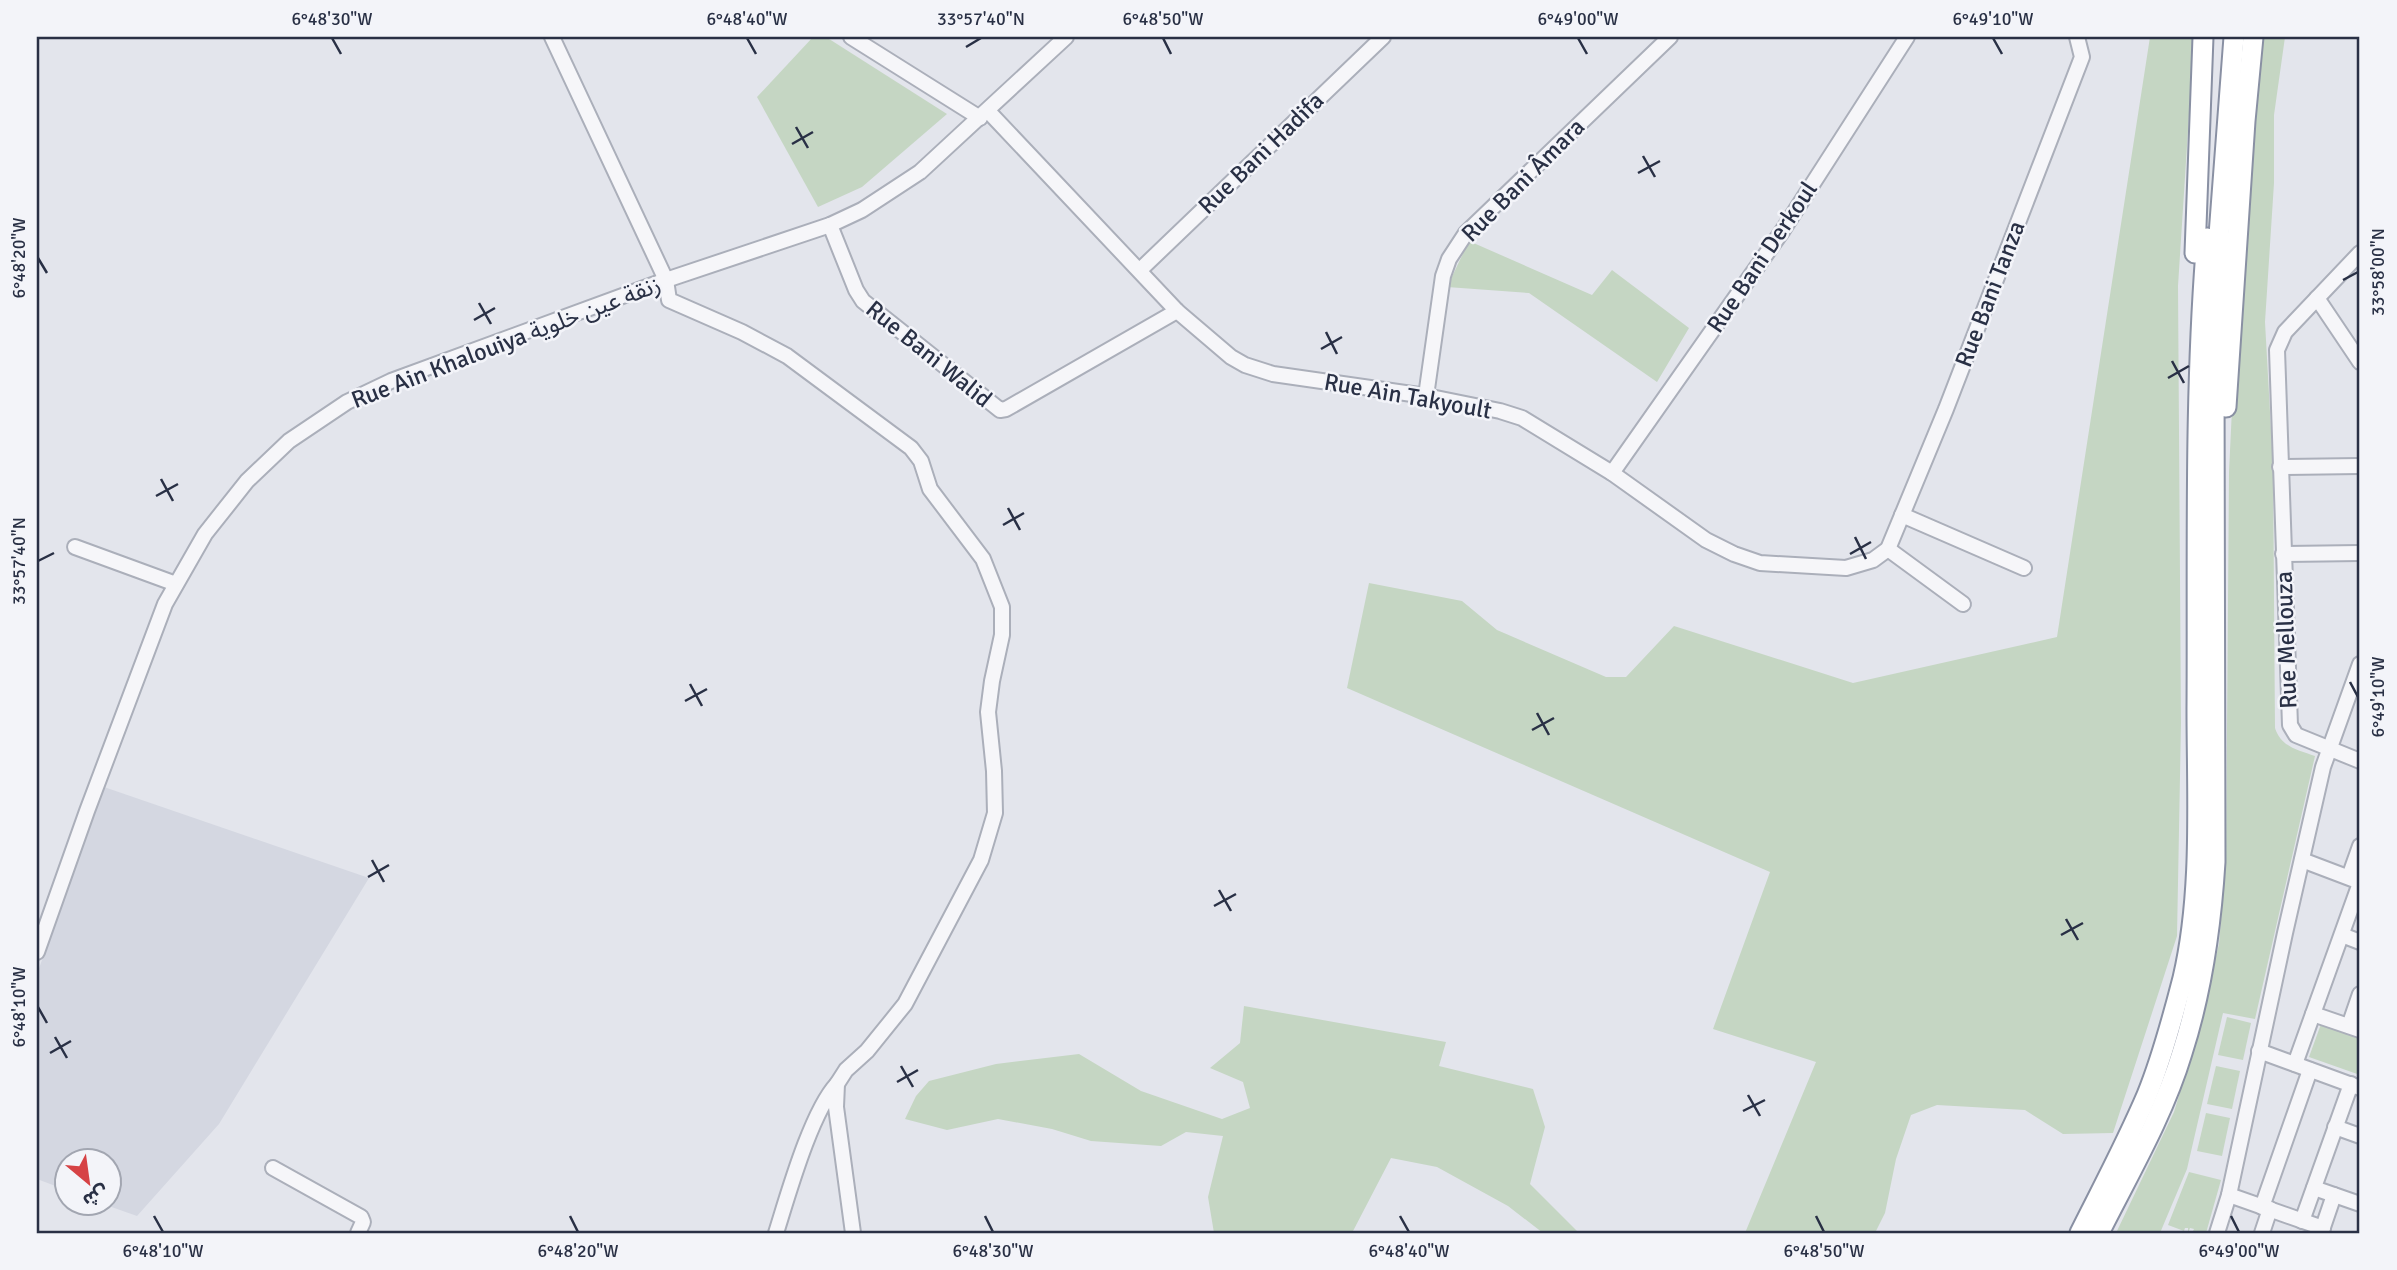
<svg xmlns="http://www.w3.org/2000/svg" width="2397" height="1270" font-family="Signika,'Noto Sans Arabic',sans-serif">
  <style>
    .built { fill: #d4d7e1 }
    .green { fill: #c5d6c3 }
    .lines { fill: none; stroke-linecap: round; stroke-linejoin: round }
    .minor-casing { stroke: #abafba; stroke-width: 18 }
    .highway-casing { stroke: #8990a3; stroke-width: 23 }
    .minor { stroke: #f6f6f9; stroke-width: 14 }
    .highway { stroke: #fff; stroke-width: 19 }
    .ticks { fill: none; stroke: #293045; stroke-width: 2.5 }
    .labels { text-anchor: middle; dominant-baseline: central; stroke-width: 5; stroke-linejoin: round; paint-order: stroke }
    .street-label { font-size: 24px; fill: #293045; stroke: #f3f4f9 }
    .neatline { fill: none; stroke: #293045; stroke-width: 2.5 }
    .ticks-label { font-size: 18px; text-anchor: middle; fill: #293045 }
  </style>
  <rect width="100%" height="100%" fill="#e3e5ec"/>
  <polygon class="built" points="104,787 369,878 219,1124 137,1216 103,1204 108,1204 108,1162 66,1162 66,1190 37,1179 37,974"/>
  <g class="green">
    <polygon points="813,37 826,37 947,114 862,187 818,207 757,97"/>
    <polygon points="2150,37 2194,37 2178,286 2181,723 2177,936 2113,1133 2063,1134 2025,1110 1937,1105 1911,1115 1896,1159 1885,1213 1875,1233 1745,1233 1816,1062 1713,1029 1770,872 1347,688 1369,583 1462,601 1497,630 1606,677 1626,677 1674,626 1853,683 2057,637"/>
    <path d="M2261,37H2285L2274,115V183L2265,322L2273,466L2275,728C2281,747 2298,750 2315,756L2255,1019L2223,1013L2187,1169L2160,1233H2116L2174,1112L2193,1049L2219,944L2226,859L2229,472L2236,324Z"/>
    <polygon points="1469,241 1592,295 1612,270 1689,328 1657,382 1529,293 1447,287"/>
    <polygon points="1244,1006 1446,1042 1439,1066 1533,1089 1545,1127 1530,1184 1579,1233 1543,1233 1508,1206 1437,1167 1391,1158 1352,1233 1214,1233 1208,1197 1223,1136 1186,1132 1161,1146 1091,1141 1052,1129 998,1119 947,1130 905,1119 916,1096 929,1081 996,1064 1079,1054 1141,1091 1222,1119 1250,1108 1243,1082 1210,1068 1240,1043"/>
    <polygon points="2227,1017 2251,1023 2243,1060 2218,1055"/>
    <polygon points="2321,1024 2360,1037 2360,1075 2309,1057"/>
    <polygon points="2216,1066 2240,1071 2232,1109 2207,1104"/>
    <polygon points="2206,1113 2230,1118 2222,1156 2197,1151"/>
    <polygon points="2189,1172 2221,1180 2206,1233 2192,1233 2194,1229 2190,1228 2188,1233 2188,1228 2185,1228 2184,1231 2168,1225"/>
  </g>
  <g class="lines">
    <defs>
      <g id="minor">
        <polyline points="552,37 666,280 669,300 742,332 787,356 911,448 921,461 930,489 983,559 1002,607 1002,635 992,681 988,712 994,771 995,813 981,860 905,1004 867,1051 846,1070 837,1084 836,1107 853,1233"/>
        <polyline points="851,37 980,118"/>
        <polyline points="988,111 1177,311 1231,357 1245,365 1273,374 1426,396 1500,411 1522,418 1612,473 1706,540 1734,554 1760,563 1846,568 1873,560 1888,549 1946,409 2082,57 2077,37"/>
        <polyline points="830,225 856,290 863,301 1000,410 1006,409 1177,311"/>
        <polyline points="2360,253 2285,332 2277,350 2290,725 2296,735 2360,761"/>
        <polyline points="1140,270 1383,37"/>
        <polyline points="2317,298 2360,362"/>
        <polyline points="1426,396 1443,276 1449,259 1466,233 1670,37"/>
        <polyline points="2280,467 2360,466"/>
        <polyline points="1612,473 1783,230 1907,37"/>
        <polyline points="1902,515 2024,568"/>
        <polyline points="75,547 176,584"/>
        <polyline points="1888,549 1963,604"/>
        <polyline points="2283,554 2360,553"/>
        <polyline points="2302,860 2360,882"/>
        <polyline points="2349,877 2360,846"/>
        <polyline points="2342,935 2360,942"/>
        <polyline points="37,952 87,811 165,604 205,534 247,481 289,441 347,402 391,381 666,280 830,225 862,210 920,172 1066,37"/>
        <polyline points="2313,1014 2360,1030"/>
        <polyline points="2349,1026 2360,994"/>
        <polyline points="2259,1051 2360,1088"/>
        <polyline points="2295,1064 2360,883"/>
        <polyline points="2335,1127 2360,1136"/>
        <polyline points="273,1168 361,1217 363,1222 358,1233"/>
        <polyline points="2314,1188 2360,1204"/>
        <polyline points="2229,1195 2323,1228"/>
        <polyline points="2262,1207 2310,1070"/>
        <polyline points="2302,1221 2351,1084"/>
        <path d="M776,1233C788,1195 811,1112 837,1084"/>
        <polyline points="2217,1233 2229,1195 2285,933 2323,767 2360,664"/>
        <polyline points="2262,1233 2270,1209"/>
        <polyline points="2321,1233 2334,1195"/>
      </g>
      <g id="highway">
        <polyline points="2195,253 2203,37"/>
        <polyline points="2226,407 2245,121 2253,37"/>
        <path d="M2080,1233C2103,1187 2127,1142 2147,1095C2162,1058 2173,1017 2183,978C2203,893 2197,796 2197,709C2198,552 2194,395 2207,238"/>
        <path d="M2099,1233C2128,1175 2163,1116 2182,1053C2202,991 2211,927 2215,862L2214,370L2219,235L2234,37"/>
      </g>
    </defs>
    <use href="#minor" class="minor-casing"/>
    <use href="#highway" class="highway-casing"/>
    <use href="#minor" class="minor"/>
    <use href="#highway" class="highway"/>
  </g>
  <path class="ticks" d="M332,38L341,54M747,38L756,54M1163,38L1171,54M1578,38L1587,54M1993,38L2002,54M966,47L981,38M796,127L808,148M792,144L813,132M1643,156L1655,177M1638,173L1660,161M38,258L47,273M2343,280L2358,272M479,303L491,324M474,320L495,308M1326,332L1337,354M1321,349L1342,337M2172,361L2184,383M2168,378L2189,366M161,479L173,501M156,496L178,484M1008,508L1020,530M1003,525L1024,513M1855,537L1866,559M1850,554L1871,542M38,561L54,553M2350,682L2358,697M690,684L702,706M685,701L707,689M1537,713L1549,735M1532,730L1554,718M372,860L384,882M368,877L389,865M1219,890L1231,911M1214,906L1236,894M2066,919L2078,940M2061,935L2083,923M38,1007L47,1023M55,1037L67,1058M50,1053L71,1041M901,1066L913,1087M897,1082L918,1070M1748,1095L1760,1116M1743,1111L1765,1100M154,1216L163,1232M570,1216L578,1232M985,1216L993,1232M1400,1216L1409,1232M1816,1216L1824,1232M2231,1216L2239,1232"/>
  <g class="labels">
    <g class="street-label">
      <text transform="translate(1261 153) rotate(-44)">Rue Bani Hadifa</text>
      <text transform="translate(1523 180) rotate(-45)">Rue Bani Âmara</text>
      <text transform="translate(1762 257) rotate(-56)">Rue Bani Derkoul</text>
      <text transform="translate(1990 294) rotate(-69)">Rue Bani Tanza</text>
      <text transform="translate(506 342) rotate(-21)">Rue Ain Khalouiya زنقة عين خلوية</text>
      <text transform="translate(929 354) rotate(39)">Rue Bani Walid</text>
      <text transform="translate(1408 396) rotate(10)">Rue Ain Takyoult</text>
      <text transform="translate(2286 640) rotate(-92)">Rue Mellouza</text>
    </g>
  </g>
  <rect width="2397" height="1270" fill="none" stroke="#f3f4f9" stroke-width="77"/>
  <g transform="translate(88 1182) rotate(151)"><circle r="33" fill="#f3f4f9" stroke="#a2a6b1" stroke-width="2"/>
  <path d="M0-5L12 26L0 18L-12 26Z" fill="#d64245"/>
  <text y="-10" font-size="19" font-weight="bold" text-anchor="middle" fill="#293045">ش</text>
  </g>
  <rect x="38" y="38" width="2320" height="1194" class="neatline"/>
  <g class="ticks-label">
    <text x="332" y="25">6°48'30"W</text>
    <text x="747" y="25">6°48'40"W</text>
    <text x="981" y="25">33°57'40"N</text>
    <text x="1163" y="25">6°48'50"W</text>
    <text x="1578" y="25">6°49'00"W</text>
    <text x="1993" y="25">6°49'10"W</text>
    <text transform="translate(19 258) rotate(-90)" y="6">6°48'20"W</text>
    <text transform="translate(2378 272) rotate(-90)" y="6">33°58'00"N</text>
    <text transform="translate(19 561) rotate(-90)" y="6">33°57'40"N</text>
    <text transform="translate(2378 697) rotate(-90)" y="6">6°49'10"W</text>
    <text transform="translate(19 1007) rotate(-90)" y="6">6°48'10"W</text>
    <text x="163" y="1257">6°48'10"W</text>
    <text x="578" y="1257">6°48'20"W</text>
    <text x="993" y="1257">6°48'30"W</text>
    <text x="1409" y="1257">6°48'40"W</text>
    <text x="1824" y="1257">6°48'50"W</text>
    <text x="2239" y="1257">6°49'00"W</text>
  </g>
</svg>
